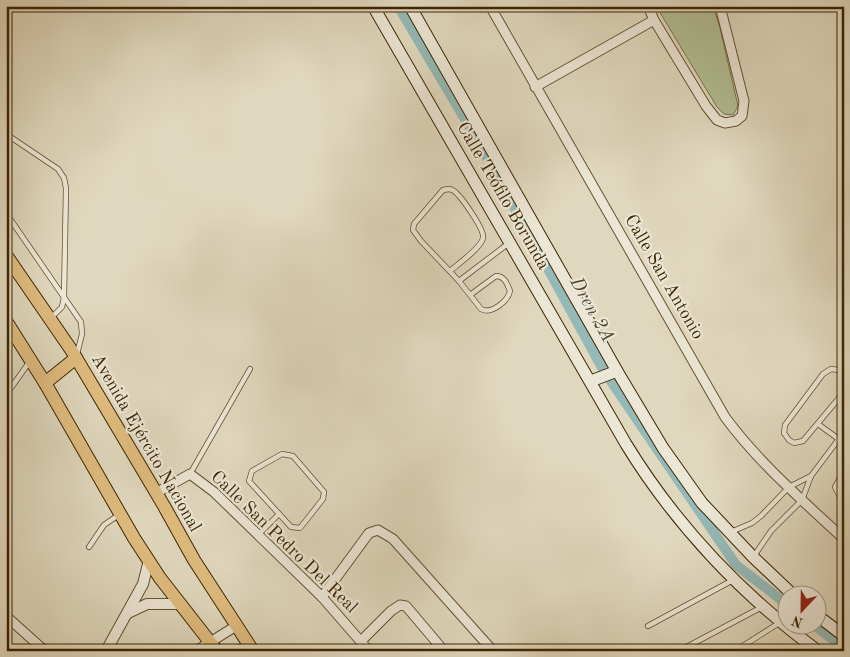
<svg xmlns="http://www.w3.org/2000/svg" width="850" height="657" font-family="'Old Standard TT',serif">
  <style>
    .green { fill: #b1bf93; stroke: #76724a }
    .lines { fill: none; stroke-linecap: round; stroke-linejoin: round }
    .canal { stroke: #94b9b6; stroke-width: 10 }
    .service-casing { stroke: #655231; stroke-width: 6 }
    .minor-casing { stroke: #655231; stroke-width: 11 }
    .tertiary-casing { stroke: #655231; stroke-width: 12 }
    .secondary-casing { stroke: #3c2502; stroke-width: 13 }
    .primary-casing { stroke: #3c2502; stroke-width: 14 }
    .service { stroke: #ebe6d5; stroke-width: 4.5 }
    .minor { stroke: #ebe6d5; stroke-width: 9 }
    .tertiary { stroke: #ebe6d5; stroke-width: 10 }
    .secondary { stroke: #ebe6d5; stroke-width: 11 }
    .primary { stroke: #e0bc7f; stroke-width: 12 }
    .labels { text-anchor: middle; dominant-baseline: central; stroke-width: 4.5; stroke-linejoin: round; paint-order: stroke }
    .street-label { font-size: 18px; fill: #3c2502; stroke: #ebe6d5 }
    .water-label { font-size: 19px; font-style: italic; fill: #524a2f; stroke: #ebe6d5 }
  </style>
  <rect width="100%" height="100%" fill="#e0d8be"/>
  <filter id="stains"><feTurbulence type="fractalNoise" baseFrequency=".004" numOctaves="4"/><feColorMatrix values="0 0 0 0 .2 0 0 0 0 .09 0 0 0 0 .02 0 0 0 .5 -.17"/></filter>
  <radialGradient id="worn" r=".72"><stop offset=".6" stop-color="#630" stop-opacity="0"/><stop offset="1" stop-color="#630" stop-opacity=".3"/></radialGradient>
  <polygon class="green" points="656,6 713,6 720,28 738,106 733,115 724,114 717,107"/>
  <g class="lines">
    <g class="canal">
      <polyline points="398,6 479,143 604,371 736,565 788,605"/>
      <polyline points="813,624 844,648"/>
    </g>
    <defs>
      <g id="service">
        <polyline points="6,134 58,169 64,178 66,188 64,297 62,307 51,318"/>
        <polyline points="6,213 81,322 82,334 77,354"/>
        <path d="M450,271C458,264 481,248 483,238C485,230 461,196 454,191C451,188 447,189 443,190L414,224L413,230L421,241L459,281L481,309C491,315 508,301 510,291C507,284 505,276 496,276L470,295"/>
        <polyline points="459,281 509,243"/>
        <polyline points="6,346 13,337"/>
        <polyline points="844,374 839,370 831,369 823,374 785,425 784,433 789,440 794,443 803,441 844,392"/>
        <polyline points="6,395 30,361"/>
        <polyline points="818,424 844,443"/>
        <polygon points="282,454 293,456 324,492 323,499 300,528 291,527 249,481 252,471"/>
        <polyline points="844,471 835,487 839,495 844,499"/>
        <polyline points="190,474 250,369"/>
        <polyline points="731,532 752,523 761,516 789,487 811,476"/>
        <polyline points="258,535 279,514"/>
        <polyline points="89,547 104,525 120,514"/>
        <polyline points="754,556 771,531 802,500 811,476 844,432"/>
        <polyline points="648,626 733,580"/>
        <polyline points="679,651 762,607"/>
        <polyline points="735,651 779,623"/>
      </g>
      <g id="minor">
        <path d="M490,6L725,417C758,462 802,500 844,539"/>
        <polyline points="648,6 654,20 706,106 717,120 725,123 736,121 742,116 744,101 720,6"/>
        <polyline points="535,87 654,20"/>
        <polyline points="156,493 190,474 214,492 322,597 369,651"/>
        <polyline points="322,597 369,533 378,530 393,539 493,651"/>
        <polyline points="6,616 45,651"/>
        <polyline points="361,641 391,611 400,605 406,606 444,651"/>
        <polyline points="196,651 236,626"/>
        <polyline points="237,651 249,645"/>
      </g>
      <g id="tertiary">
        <polyline points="128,613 147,604 180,604"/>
        <polyline points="106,651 143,584 149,560"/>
      </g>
      <g id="secondary">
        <path d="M373,6L626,444C675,524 742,595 818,651"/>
        <polyline points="410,6 617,371 663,448 702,503 753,557 792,594"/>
        <polyline points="591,381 617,371"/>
        <polyline points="818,616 844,636"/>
      </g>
      <g id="primary">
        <polyline points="6,255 72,351 164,506 194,560 253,651"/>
        <polyline points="6,321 45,383 134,538 160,578 217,651"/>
        <polyline points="45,383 76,358"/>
      </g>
    </defs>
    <use href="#service" class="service-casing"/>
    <use href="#minor" class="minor-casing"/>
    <use href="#tertiary" class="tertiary-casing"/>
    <use href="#secondary" class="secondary-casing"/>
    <use href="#primary" class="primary-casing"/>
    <use href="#service" class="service"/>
    <use href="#minor" class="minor"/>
    <use href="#tertiary" class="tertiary"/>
    <use href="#secondary" class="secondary"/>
    <use href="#primary" class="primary"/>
  </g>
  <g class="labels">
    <g class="street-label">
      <text transform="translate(503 196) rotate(60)">Calle Teófilo Borunda</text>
      <text transform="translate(664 277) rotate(60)">Calle San Antonio</text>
      <text transform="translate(146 443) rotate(60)">Avenida Ejército Nacional</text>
      <text transform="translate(284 542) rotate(44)">Calle San Pedro Del Real</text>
    </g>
    <g class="water-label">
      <text transform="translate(591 310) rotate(61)">Dren 2A</text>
    </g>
  </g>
  <rect width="850" height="657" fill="none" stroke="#e0d8be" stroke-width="25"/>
  <rect x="8" y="8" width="835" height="642" fill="none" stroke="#3c2502" stroke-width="2.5"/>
  <rect x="12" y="12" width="825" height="632" fill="none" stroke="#3c2502"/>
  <g transform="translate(802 610) rotate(202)"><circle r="24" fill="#ebe6d5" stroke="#a59981"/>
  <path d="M0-4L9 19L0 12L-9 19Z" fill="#8f2418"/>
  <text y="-8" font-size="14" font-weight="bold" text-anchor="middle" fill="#3c2502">N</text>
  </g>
  <rect width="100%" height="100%" filter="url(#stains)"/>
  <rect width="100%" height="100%" fill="url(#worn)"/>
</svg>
